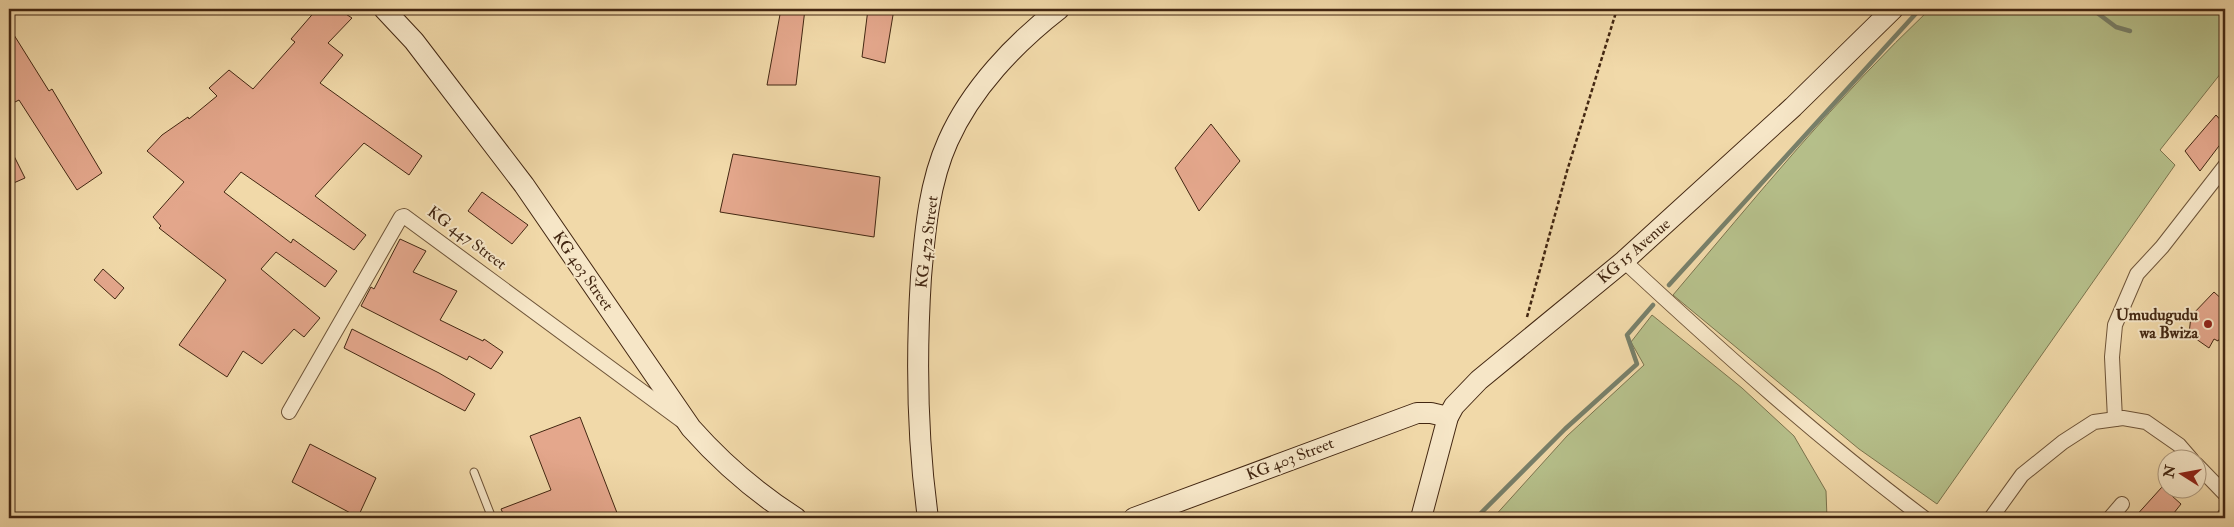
<svg xmlns="http://www.w3.org/2000/svg" width="2234" height="527" font-family="'IM FELL Double Pica',serif">
  <style>
    .green { fill: #b6c08b; stroke: #7c744e }
    .lines { fill: none; stroke-linecap: round; stroke-linejoin: round }
    .stream { stroke: #78806a; stroke-width: 4.5 }
    .building { fill: #e4a78c; stroke: #432712 }
    .lane-casing { stroke: #6e5438; stroke-width: 9 }
    .street-casing { stroke: #6e5438; stroke-width: 16 }
    .secondary-casing { stroke: #432712; stroke-width: 22 }
    .path { stroke: #432712; stroke-width: 2.5; stroke-dasharray: 4 2.5; stroke-linecap: butt }
    .lane { stroke: #f6e6c7; stroke-width: 7 }
    .street { stroke: #f6e6c7; stroke-width: 14 }
    .secondary { stroke: #f6e6c7; stroke-width: 20 }
    .poi-dot { fill: #8f2418; stroke: #f6e6c7; stroke-width: 2 }
    .labels { text-anchor: middle; dominant-baseline: central; stroke-width: 4; stroke-linejoin: round; paint-order: stroke }
    .street-label { font-size: 16px; fill: #432712; stroke: #f6e6c7 }
    .poi-label { font-size: 16px; font-weight: bold; fill: #432712; stroke: #f6e6c7; text-anchor: end }
  </style>
  <rect width="100%" height="100%" fill="#f1d9a9"/>
  <filter id="stains"><feTurbulence type="fractalNoise" baseFrequency=".004" numOctaves="4"/><feColorMatrix values="0 0 0 0 .2 0 0 0 0 .09 0 0 0 0 .02 0 0 0 .5 -.17"/></filter>
  <radialGradient id="worn" r=".72"><stop offset=".6" stop-color="#630" stop-opacity="0"/><stop offset="1" stop-color="#630" stop-opacity=".3"/></radialGradient>
  <g class="green">
    <path d="M1930,9H2225V68L2160,150L2175,165L1937,504L1859,449L1673,295C1756,197 1837,97 1930,9Z"/>
    <polygon points="1652,315 1742,388 1794,436 1826,491 1827,518 1493,518 1567,436 1644,365 1631,342"/>
  </g>
  <g class="lines">
    <g class="stream">
      <polyline points="2092,9 2116,27 2130,31"/>
      <polyline points="1669,285 1920,9"/>
      <polyline points="1476,518 1565,429 1637,364 1627,335 1653,305"/>
    </g>
  </g>
  <g class="building">
    <polygon points="317,9 338,9 352,18 328,43 343,55 320,83 422,156 409,175 364,143 315,196 366,235 354,250 241,172 224,192 291,243 293,239 337,271 325,287 276,252 261,269 320,318 304,337 294,329 262,364 243,351 227,377 179,345 226,280 159,228 161,226 153,217 184,182 147,151 162,135 188,117 189,119 217,96 209,88 229,70 253,89 295,42 291,39"/>
    <polygon points="781,9 805,9 796,85 767,85"/>
    <polygon points="868,9 894,9 885,63 862,57"/>
    <polygon points="9,27 49,91 52,89 102,173 77,190 19,100 15,102 9,90"/>
    <polygon points="2216,115 2225,125 2225,138 2200,171 2185,151"/>
    <polygon points="1211,124 1240,161 1199,211 1175,168"/>
    <polygon points="9,146 25,178 9,185"/>
    <polygon points="733,154 880,177 874,237 720,212"/>
    <polygon points="482,192 528,225 512,244 468,211"/>
    <polygon points="400,239 426,251 413,272 457,291 440,320 483,341 484,339 503,352 491,369 469,356 467,360 361,306 371,287 374,289"/>
    <polygon points="103,269 124,288 115,299 94,280"/>
    <polygon points="2214,292 2225,302 2225,331 2218,341 2214,339 2209,348 2189,334 2191,316"/>
    <polygon points="352,329 439,373 475,394 465,411 344,348"/>
    <polygon points="580,417 619,518 505,518 501,509 551,490 530,436"/>
    <polygon points="310,444 376,478 358,517 292,482"/>
    <polygon points="2162,487 2181,504 2170,518 2134,518"/>
  </g>
  <g class="lines">
    <defs>
      <polyline id="lane" points="474,472 492,518"/>
      <g id="street">
        <path d="M1624,261C1721,351 1819,439 1924,518"/>
        <polyline points="289,412 401,217 404,216 681,420"/>
        <polyline points="2115,419 2112,357 2115,325 2137,274 2162,247 2225,166"/>
        <polyline points="2196,464 2225,494"/>
        <polyline points="1991,518 2022,475 2063,442 2094,422 2123,418 2146,422 2179,445 2192,460"/>
        <polyline points="2110,518 2122,504"/>
        <polyline points="2223,518 2225,515"/>
      </g>
      <g id="secondary">
        <path d="M384,9L414,41L524,185L691,428C722,463 757,493 796,518"/>
        <path d="M928,518C917,439 916,357 921,277C925,231 929,183 948,141C971,89 1015,43 1059,9"/>
        <polyline points="1134,518 1417,413 1431,413 1448,417"/>
        <polyline points="1421,518 1448,417 1454,406 1479,380 1624,261 1793,107 1893,9"/>
      </g>
    </defs>
    <use href="#lane" class="lane-casing"/>
    <use href="#street" class="street-casing"/>
    <use href="#secondary" class="secondary-casing"/>
    <polyline class="path" points="1527,317 1567,171 1617,9"/>
    <use href="#lane" class="lane"/>
    <use href="#street" class="street"/>
    <use href="#secondary" class="secondary"/>
  </g>
  <circle class="poi-dot" cx="2208" cy="324" r="5"/>
  <g class="labels">
    <g class="street-label">
      <text transform="translate(467 238) rotate(37)">KG 447 Street</text>
      <text transform="translate(927 242) rotate(-83)">KG 472 Street</text>
      <text transform="translate(1634 251) rotate(-41)">KG 15 Avenue</text>
      <text transform="translate(583 271) rotate(55)">KG 403 Street</text>
      <text transform="translate(1290 459) rotate(-21)">KG 403 Street</text>
    </g>
    <g class="poi-label">
      <text x="2198" y="315">Umudugudu<tspan x="2198" dy="18">wa Bwiza</tspan></text>
    </g>
  </g>
  <rect width="2234" height="527" fill="none" stroke="#f1d9a9" stroke-width="30"/>
  <rect x="10" y="10" width="2214" height="507" fill="none" stroke="#432712" stroke-width="2.5"/>
  <rect x="15" y="15" width="2204" height="497" fill="none" stroke="#432712"/>
  <g transform="translate(2182 474) rotate(281)"><circle r="24" fill="#f6e6c7" stroke="#ae9a7f"/>
  <path d="M0-4L9 19L0 12L-9 19Z" fill="#8f2418"/>
  <text y="-8" font-size="14" font-weight="bold" text-anchor="middle" fill="#432712">N</text>
  </g>
  <rect width="100%" height="100%" filter="url(#stains)"/>
  <rect width="100%" height="100%" fill="url(#worn)"/>
</svg>
